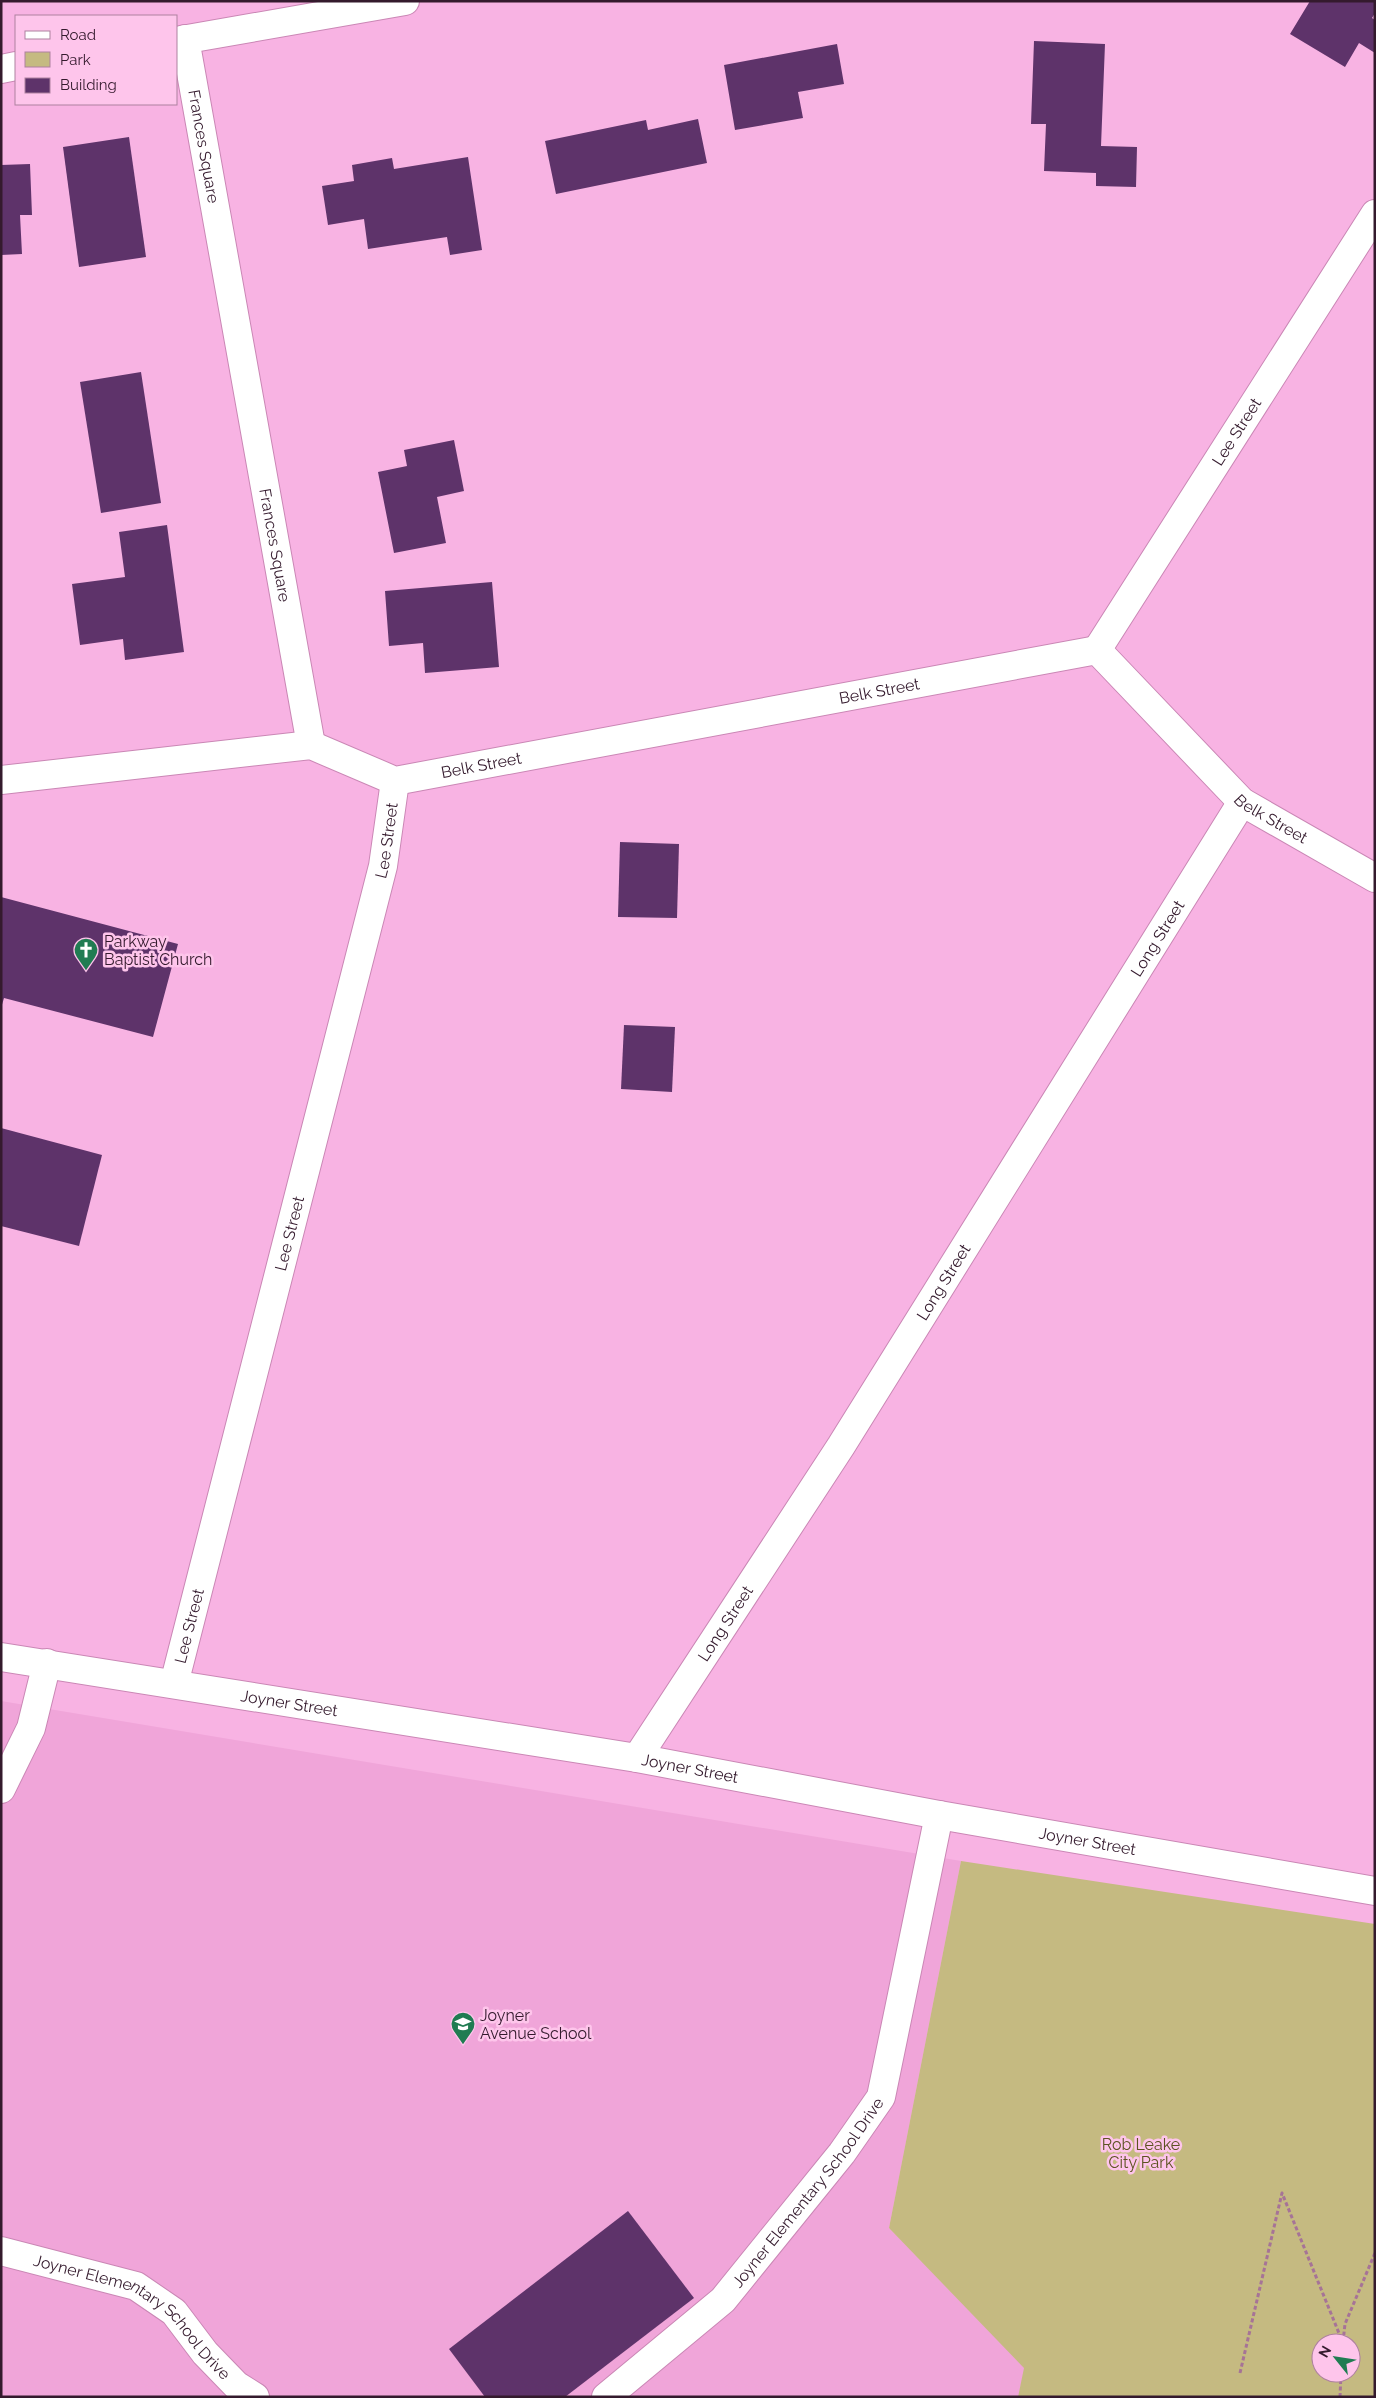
<svg xmlns="http://www.w3.org/2000/svg" width="1376" height="2398" font-family="Raleway,sans-serif">
  <style>
    .built { fill: #f0a5d9 }
    .green { fill: #c5ba81; fill-rule: evenodd }
    .building { fill: #5e336a }
    .lines { fill: none; stroke-linecap: round; stroke-linejoin: round }
    .minor-casing { stroke: #ca87b5; stroke-width: 30 }
    .path { stroke: #a67397; stroke-width: 3; stroke-dasharray: 4 2.5; stroke-linecap: butt }
    .minor { stroke: #fff; stroke-width: 28 }
    .labels { text-anchor: middle; dominant-baseline: central; stroke-width: 5; stroke-linejoin: round; paint-order: stroke }
    .street-label { font-size: 16px; fill: #341a2d; stroke: #fec5eb }
    .poi-label { font-size: 16px; fill: #341a2d; stroke: #fec5eb; text-anchor: start }
    .park-label { font-size: 16px; fill: #5d5321; stroke: #fec5eb }
  </style>
  <rect width="100%" height="100%" fill="#f8b3e3"/>
  <polygon class="built" points="1,1701 961,1861 889,2228 1025,2368 1018,2397 1,2397"/>
  <path class="green" d="M961,1861L1375,1924V2397H1018L1024,2368L889,2228ZM1321,2343H1351V2373H1321Z"/>
  <g class="building">
    <polygon points="1310,1 1375,1 1375,13 1372,18 1375,20 1375,53 1359,43 1345,67 1290,34"/>
    <polygon points="1034,41 1105,44 1101,146 1137,147 1136,187 1096,186 1096,173 1044,171 1046,124 1031,124"/>
    <polygon points="837,44 844,84 798,92 803,118 735,130 724,65"/>
    <polygon points="698,119 707,163 556,194 545,141 646,120 648,130"/>
    <polygon points="129,137 146,257 79,267 63,147"/>
    <polygon points="468,157 482,250 450,255 447,237 368,249 364,219 328,225 322,186 354,181 352,165 392,158 394,169"/>
    <polygon points="30,164 32,215 20,215 22,254 1,255 1,165"/>
    <polygon points="141,372 161,503 101,513 80,382"/>
    <polygon points="454,440 464,491 437,497 446,543 394,553 378,472 407,466 404,450"/>
    <polygon points="167,525 184,652 125,660 123,639 80,645 72,584 125,577 119,532"/>
    <polygon points="492,582 499,667 425,673 423,643 389,646 385,591"/>
    <polygon points="620,842 679,844 677,918 618,917"/>
    <polygon points="1,897 178,944 153,1037 4,998 1,1008"/>
    <polygon points="624,1025 675,1027 672,1092 621,1089"/>
    <polygon points="1,1128 102,1155 79,1246 1,1226"/>
    <polygon points="628,2211 694,2298 565,2397 485,2397 449,2349"/>
  </g>
  <g class="lines">
    <defs>
      <g id="minor">
        <path id="s1" d="M185,39L311,745"/>
        <polyline points="176,41 405,1"/>
        <polyline points="1,69 16,66"/>
        <path id="s2" d="M1097,650L1375,214"/>
        <path id="s3" d="M1,780L311,745L395,781L1097,650L1242,802L1375,878"/>
        <path id="s4" d="M1,1657L637,1758L939,1815L1375,1891"/>
        <path id="s5" d="M174,1684L383,866L395,781"/>
        <path id="s6" d="M637,1758L841,1446L1242,802"/>
        <polyline points="1,1789 31,1728 47,1663"/>
        <path id="s7" d="M1,2251L136,2286L174,2312L205,2353L236,2385L255,2397"/>
        <path id="s8" d="M606,2397L723,2300L842,2153L881,2097L939,1815"/>
      </g>
    </defs>
    <use href="#minor" class="minor-casing"/>
    <g class="path">
      <polyline points="1343,2342 1345,2324 1375,2253"/>
      <polyline points="1240,2373 1282,2193 1343,2343"/>
      <polyline points="1340,2397 1341,2373"/>
    </g>
    <use href="#minor" class="minor"/>
  </g>
  <defs>
    <symbol id="church-pin" viewBox="-11 -11 22 30"><path d="M0 17L-7.5 6A9.5 9.5 0 1 1 7.5 6Z" fill="#207c52" stroke="#fec5eb"/><path d="M-1.2-6h2.4v3.5h3.3v2.4h-3.3V6h-2.4V-.1h-3.3v-2.4h3.3Z" fill="#fff"/></symbol>
    <symbol id="school-pin" viewBox="-11 -11 22 30"><path d="M0 17L-7.5 6A9.5 9.5 0 1 1 7.5 6Z" fill="#207c52" stroke="#fec5eb"/><path d="M0-5L7-2L0 1L-7-2ZM-4 1L0 2.5L4 1V4Q0 6-4 4Z" fill="#fff"/></symbol>
  </defs>
  <g fill-rule="evenodd">
    <use href="#church-pin" x="72" y="936" width="28" height="38"/>
    <use href="#school-pin" x="449" y="2010" width="28" height="38"/>
  </g>
  <g class="labels">
    <g class="street-label">
      <text stroke="none"><textPath href="#s1" startOffset="109">Frances Square</textPath></text>
      <text stroke="none"><textPath href="#s2" startOffset="259">Lee Street</textPath></text>
      <text stroke="none"><textPath href="#s1" startOffset="514">Frances Square</textPath></text>
      <text stroke="none"><textPath href="#s3" startOffset="896">Belk Street</textPath></text>
      <text stroke="none"><textPath href="#s3" startOffset="491">Belk Street</textPath></text>
      <text stroke="none"><textPath href="#s3" startOffset="1361">Belk Street</textPath></text>
      <text stroke="none"><textPath href="#s5" startOffset="870">Lee Street</textPath></text>
      <text stroke="none"><textPath href="#s6" startOffset="971">Long Street</textPath></text>
      <text stroke="none"><textPath href="#s5" startOffset="465">Lee Street</textPath></text>
      <text stroke="none"><textPath href="#s6" startOffset="566">Long Street</textPath></text>
      <text stroke="none"><textPath href="#s6" startOffset="161">Long Street</textPath></text>
      <text stroke="none"><textPath href="#s5" startOffset="60">Lee Street</textPath></text>
      <text stroke="none"><textPath href="#s4" startOffset="292">Joyner Street</textPath></text>
      <text stroke="none"><textPath href="#s4" startOffset="698">Joyner Street</textPath></text>
      <text stroke="none"><textPath href="#s4" startOffset="1102">Joyner Street</textPath></text>
      <text stroke="none"><textPath href="#s8" startOffset="289">Joyner Elementary School Drive</textPath></text>
      <text stroke="none"><textPath href="#s7" startOffset="152">Joyner Elementary School Drive</textPath></text>
    </g>
    <g class="poi-label">
      <text x="104" y="941">Parkway<tspan x="104" dy="18">Baptist Church</tspan></text>
      <text x="480" y="2015">Joyner<tspan x="480" dy="18">Avenue School</tspan></text>
    </g>
    <g class="park-label">
      <text x="1141" y="2144">Rob Leake<tspan x="1141" dy="18">City Park</tspan></text>
    </g>
  </g>
  <rect width="1376" height="2398" fill="none" stroke="#341a2d" stroke-width="5"/>
  <rect x="15" y="15" width="162" height="90" fill="#fec5eb" stroke="#ad819f"/>
  <rect x="25" y="31" width="25" height="8" fill="#ffffff" stroke="#ad819f"/>
  <text x="60" y="40" font-size="15" fill="#341a2d">Road</text>
  <rect x="25" y="52" width="25" height="15" fill="#c5ba81" stroke="#ad819f"/>
  <text x="60" y="65" font-size="15" fill="#341a2d">Park</text>
  <rect x="25" y="78" width="25" height="15" fill="#5e336a" stroke="#ad819f"/>
  <text x="60" y="90" font-size="15" fill="#341a2d">Building</text>
  <g transform="translate(1336 2358) rotate(300)"><circle r="24" fill="#fec5eb" stroke="#ad819f"/>
  <path d="M0-4L9 19L0 12L-9 19Z" fill="#207c52"/>
  <text y="-8" font-size="14" font-weight="bold" text-anchor="middle" fill="#341a2d">N</text>
  </g>
</svg>
